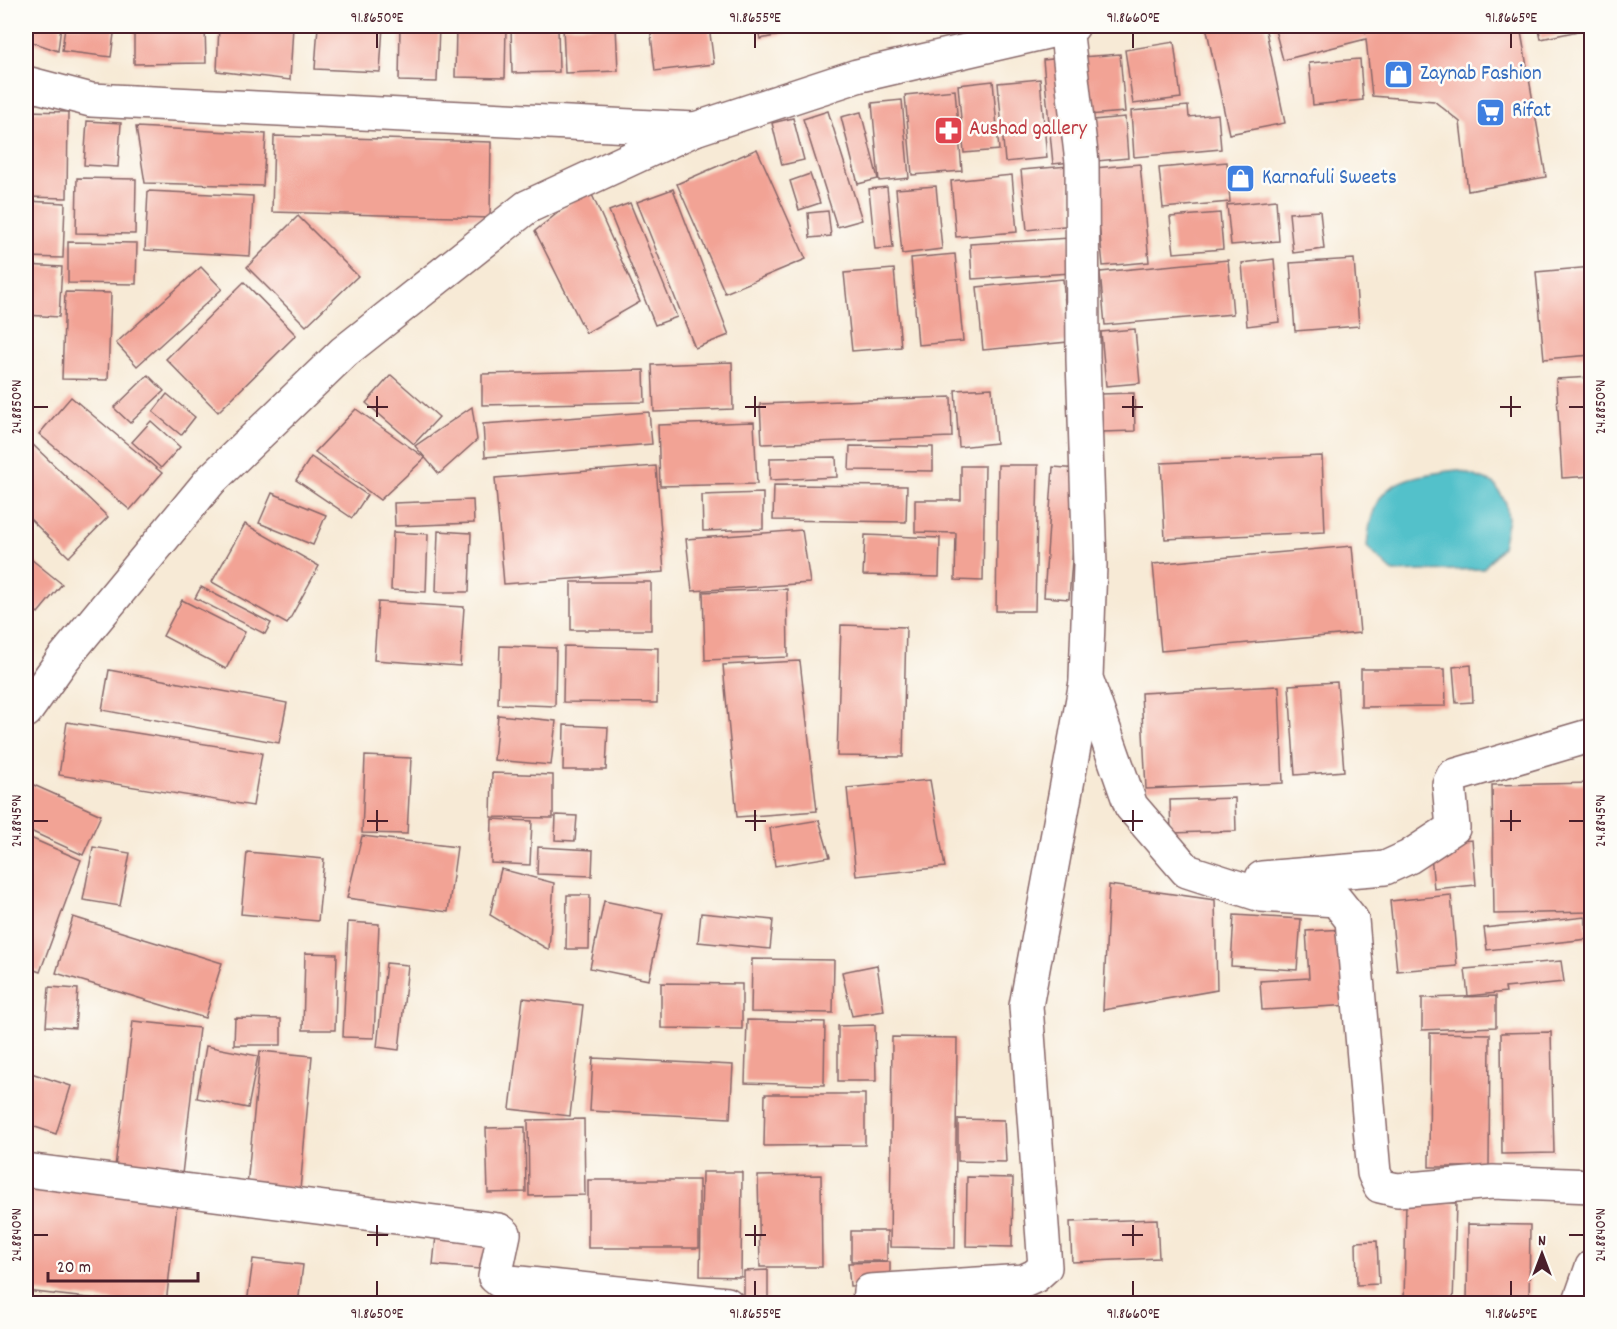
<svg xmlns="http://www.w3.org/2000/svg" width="1617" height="1329" font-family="Dekko,sans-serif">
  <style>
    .water { fill: #53c1ca; stroke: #4e707a; stroke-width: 1.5 }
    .building { fill: #f2a395 }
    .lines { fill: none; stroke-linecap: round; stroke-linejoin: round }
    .street-casing { stroke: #876667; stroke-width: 36 }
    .secondary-casing { stroke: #876667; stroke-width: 36 }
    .highway-casing { stroke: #876667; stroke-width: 36 }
    .street { stroke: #fff; stroke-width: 33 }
    .secondary { stroke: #fff; stroke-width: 33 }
    .highway { stroke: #fff; stroke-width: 33 }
    .ticks { fill: none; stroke: #4a1f2b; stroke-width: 2 }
    .labels { text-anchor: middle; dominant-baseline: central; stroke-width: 5; stroke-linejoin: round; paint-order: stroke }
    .shop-label { font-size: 21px; fill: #366cbe; stroke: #fdfcf7; text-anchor: start }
    .health-label { font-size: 21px; fill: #be3a42; stroke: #fdfcf7; text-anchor: start }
    .neatline { fill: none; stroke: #4a1f2b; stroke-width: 2 }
    .ticks-label { font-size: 15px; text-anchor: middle; fill: #4a1f2b }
  </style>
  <rect width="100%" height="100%" fill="#fdfcf7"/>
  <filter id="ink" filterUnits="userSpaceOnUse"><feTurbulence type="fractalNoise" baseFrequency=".0167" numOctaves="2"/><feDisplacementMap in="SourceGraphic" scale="12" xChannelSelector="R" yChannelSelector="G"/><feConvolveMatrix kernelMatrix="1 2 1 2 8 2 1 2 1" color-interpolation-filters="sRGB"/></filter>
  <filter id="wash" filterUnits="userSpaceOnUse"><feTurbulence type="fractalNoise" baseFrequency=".008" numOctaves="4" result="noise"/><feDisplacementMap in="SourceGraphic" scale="24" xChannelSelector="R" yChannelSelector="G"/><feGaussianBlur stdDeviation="1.35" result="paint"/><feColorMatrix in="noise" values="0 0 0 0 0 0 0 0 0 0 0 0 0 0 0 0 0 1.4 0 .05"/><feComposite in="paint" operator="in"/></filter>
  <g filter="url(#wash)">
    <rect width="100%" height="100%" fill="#f7ead6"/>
    <path class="water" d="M1457,470L1494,483L1506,503L1508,519L1502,547L1483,569L1393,572L1367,547C1372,480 1399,478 1457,470Z"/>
    <g id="blocks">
      <g class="building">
        <polygon points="26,26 61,26 58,51 26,40"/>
        <polygon points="65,26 115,26 111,57 62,51"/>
        <polygon points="134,26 205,26 206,63 134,64"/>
        <polygon points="219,26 293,26 290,80 217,71"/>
        <polygon points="318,26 383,26 380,72 315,69"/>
        <polygon points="400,26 439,26 437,82 399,81"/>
        <polygon points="456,26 506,26 505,78 455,77"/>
        <polygon points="511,26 558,26 559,72 512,73"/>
        <polygon points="563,26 616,26 618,71 565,73"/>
        <polygon points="650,26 709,26 714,64 655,71"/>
        <polygon points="758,26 817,26 818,27 760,39"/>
        <polygon points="1206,26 1265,26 1285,123 1229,134"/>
        <polygon points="1274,26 1364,26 1366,33 1365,26 1520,26 1546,177 1468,191 1460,122 1434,101 1372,96 1366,39 1283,60"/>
        <polygon points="1538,26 1592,26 1592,28 1541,39"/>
        <polygon points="1174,42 1181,98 1133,104 1125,50"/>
        <polygon points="1120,54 1125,112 1088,115 1082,57"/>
        <polygon points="1062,58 1071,162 1053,164 1043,60"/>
        <polygon points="1360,59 1363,100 1313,105 1309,63"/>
        <polygon points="1040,79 1047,158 1005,162 998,83"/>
        <polygon points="993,81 999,150 964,153 958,85"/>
        <polygon points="955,90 962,171 912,175 905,95"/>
        <polygon points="902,100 909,178 879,181 872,103"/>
        <polygon points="1188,106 1189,117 1218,114 1221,149 1134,157 1131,111"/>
        <polygon points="26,111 68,112 67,198 26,197"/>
        <polygon points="828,111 862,220 837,227 803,119"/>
        <polygon points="861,112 878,179 858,184 841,117"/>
        <polygon points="1125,117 1128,158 1097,161 1093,120"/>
        <polygon points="793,118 804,160 782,165 772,123"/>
        <polygon points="87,121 121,123 118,167 84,165"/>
        <polygon points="136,127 266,134 263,186 145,183"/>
        <polygon points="274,136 491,142 490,218 272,212"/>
        <polygon points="757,149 806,259 725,293 677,184"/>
        <polygon points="1227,162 1230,202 1163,208 1159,168"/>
        <polygon points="1140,164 1149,262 1103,266 1094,168"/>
        <polygon points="1068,166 1073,225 1027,230 1021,170"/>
        <polygon points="810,174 820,203 799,210 790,181"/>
        <polygon points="1012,175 1017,232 956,237 951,181"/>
        <polygon points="77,178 136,179 135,234 76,233"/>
        <polygon points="936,186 942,249 902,254 896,189"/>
        <polygon points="887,187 893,248 875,249 869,189"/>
        <polygon points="589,188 640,302 586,333 535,231"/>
        <polygon points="673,189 729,335 695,348 637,202"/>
        <polygon points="148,191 253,196 250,256 145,250"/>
        <polygon points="1276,200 1279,241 1231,245 1227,205"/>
        <polygon points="26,201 65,203 63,258 26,257"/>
        <polygon points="630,203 677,317 655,325 609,211"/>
        <polygon points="828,211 831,236 810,238 808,213"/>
        <polygon points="1320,211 1324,249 1293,253 1289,213"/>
        <polygon points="1220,213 1223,249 1174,253 1170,217"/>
        <polygon points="298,216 358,276 306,326 247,267"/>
        <polygon points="1070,238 1072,273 972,279 970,244"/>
        <polygon points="68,242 137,243 136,284 68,283"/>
        <polygon points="955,254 963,341 918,345 911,258"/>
        <polygon points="1274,259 1279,322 1247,326 1242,263"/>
        <polygon points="1354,259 1359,326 1295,331 1290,263"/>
        <polygon points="1228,260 1233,314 1105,325 1100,272"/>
        <polygon points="26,265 62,267 59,317 26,315"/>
        <polygon points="201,267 222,289 137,366 116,343"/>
        <polygon points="1592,267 1592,355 1544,359 1536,272"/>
        <polygon points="894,269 901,347 852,351 844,273"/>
        <polygon points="1063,279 1068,342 983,350 977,287"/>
        <polygon points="244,282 296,335 218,412 166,359"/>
        <polygon points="65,292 111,293 108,380 62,379"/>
        <polygon points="1135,329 1140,383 1106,386 1101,332"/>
        <polygon points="732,362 733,409 654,412 652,365"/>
        <polygon points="644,370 645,402 482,405 482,374"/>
        <polygon points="148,375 164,391 130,423 114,408"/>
        <polygon points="391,375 439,417 414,444 366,403"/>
        <polygon points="1592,377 1592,476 1562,478 1556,379"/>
        <polygon points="992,388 996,443 959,447 955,390"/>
        <polygon points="1134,393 1135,431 1101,432 1100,394"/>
        <polygon points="167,394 195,417 181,435 153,412"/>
        <polygon points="71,397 162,473 130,510 39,434"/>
        <polygon points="951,397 952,437 762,444 760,404"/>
        <polygon points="472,407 477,440 439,474 415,446"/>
        <polygon points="356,409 425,458 380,500 315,452"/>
        <polygon points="649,412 652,444 485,457 483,424"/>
        <polygon points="151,421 180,447 161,468 132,442"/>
        <polygon points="754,422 757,484 660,486 658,425"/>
        <polygon points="28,440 108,517 69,557 26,515"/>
        <polygon points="850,446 933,447 933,471 849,470"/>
        <polygon points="1322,456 1325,532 1165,539 1161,463"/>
        <polygon points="311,457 367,495 352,518 296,480"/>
        <polygon points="836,457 837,477 770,480 770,458"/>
        <polygon points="998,465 1038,465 1035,611 996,611"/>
        <polygon points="656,466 664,572 504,584 495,478"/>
        <polygon points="961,466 985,466 983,581 955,580 956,533 915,532 915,500 961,500"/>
        <polygon points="1053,467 1079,469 1069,599 1044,597"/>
        <polygon points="774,485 907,486 906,522 773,520"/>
        <polygon points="272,493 326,515 313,545 259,523"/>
        <polygon points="763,493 763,529 703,531 702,495"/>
        <polygon points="473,500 474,523 395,526 394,503"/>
        <polygon points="245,524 319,566 287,624 212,582"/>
        <polygon points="802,530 810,583 692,591 686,539"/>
        <polygon points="438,531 471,533 469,592 436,592"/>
        <polygon points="393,532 428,534 426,592 391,590"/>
        <polygon points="865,535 940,538 939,577 863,575"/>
        <polygon points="1352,546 1360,633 1161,651 1153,564"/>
        <polygon points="26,555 62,584 38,613 26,603"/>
        <rect x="571" y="582" width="80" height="48"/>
        <polygon points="201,587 271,623 265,634 195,598"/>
        <polygon points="787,589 788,657 705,660 703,592"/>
        <polygon points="182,600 245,632 226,669 163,636"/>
        <polygon points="378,602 464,607 460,666 374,660"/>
        <polygon points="841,625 906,627 903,757 837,756"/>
        <polygon points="500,646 556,648 555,706 498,704"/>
        <polygon points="564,646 658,648 657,703 563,702"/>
        <polygon points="800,661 817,811 737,817 723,665"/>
        <polygon points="1471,665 1473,702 1456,703 1453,667"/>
        <polygon points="1361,669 1445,669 1446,706 1361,707"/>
        <polygon points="109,670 287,703 279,743 102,710"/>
        <polygon points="1337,682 1344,771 1295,775 1289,685"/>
        <polygon points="1279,686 1283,783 1146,789 1141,693"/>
        <polygon points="498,715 556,721 551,765 494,760"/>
        <polygon points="67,722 262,753 253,806 59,775"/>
        <polygon points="564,725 608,727 606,770 563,770"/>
        <polygon points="365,756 411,758 407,834 362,833"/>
        <polygon points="492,773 553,775 553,818 491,817"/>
        <polygon points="930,780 945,867 856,876 847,788"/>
        <polygon points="27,782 101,815 83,855 26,829"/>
        <polygon points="1592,783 1592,912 1494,914 1492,785"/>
        <polygon points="1235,798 1236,831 1171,833 1170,800"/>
        <polygon points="556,815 577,816 575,841 555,840"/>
        <polygon points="492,819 532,821 530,865 491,863"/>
        <polygon points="819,820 830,857 775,866 770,828"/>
        <polygon points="26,836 81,860 40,972 26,967"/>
        <polygon points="362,836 457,847 448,912 347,898"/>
        <polygon points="1472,840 1476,885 1434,889 1430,844"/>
        <polygon points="93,847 130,853 120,906 83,900"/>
        <polygon points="538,847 593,850 592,876 537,874"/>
        <polygon points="247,852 324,859 318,921 241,914"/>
        <polygon points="501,869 554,883 549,950 490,915"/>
        <polygon points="1109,885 1215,900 1217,990 1103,1010"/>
        <polygon points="567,895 590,895 589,949 566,949"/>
        <polygon points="1451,895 1457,966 1397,971 1390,901"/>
        <polygon points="604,901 663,913 649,980 590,968"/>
        <polygon points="701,913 773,920 770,949 698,942"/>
        <polygon points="1234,915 1301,919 1297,970 1231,966"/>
        <polygon points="73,917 222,963 205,1018 56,973"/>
        <polygon points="1585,917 1588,939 1487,950 1484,928"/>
        <polygon points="348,922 379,924 374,1038 343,1037"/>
        <polygon points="1347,929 1353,1005 1262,1010 1260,981 1309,978 1306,931"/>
        <polygon points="305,953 337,954 335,1030 303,1030"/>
        <polygon points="752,959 834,960 833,1013 751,1012"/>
        <polygon points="1561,961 1564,982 1505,988 1506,992 1468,996 1465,969"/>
        <polygon points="386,963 408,965 399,1050 377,1047"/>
        <polygon points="877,965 884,1011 852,1016 842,972"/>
        <polygon points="661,983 742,984 742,1029 661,1028"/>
        <polygon points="49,987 78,989 75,1028 46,1026"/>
        <polygon points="1496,996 1496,1027 1422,1030 1422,998"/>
        <polygon points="523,998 583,1005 570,1116 510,1109"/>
        <polygon points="235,1018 281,1019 281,1045 234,1045"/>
        <polygon points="747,1020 825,1022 824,1085 745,1083"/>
        <polygon points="133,1021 199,1028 181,1183 114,1175"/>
        <polygon points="875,1025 876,1081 838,1081 838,1026"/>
        <polygon points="26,1026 30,1027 26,1042"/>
        <polygon points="1551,1032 1554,1153 1502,1154 1501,1033"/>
        <polygon points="1430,1033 1490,1034 1489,1167 1429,1167"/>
        <polygon points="892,1037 957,1038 955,1248 890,1247"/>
        <polygon points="206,1046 258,1056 248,1108 197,1098"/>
        <polygon points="260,1051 312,1056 300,1190 247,1186"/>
        <polygon points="593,1058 733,1065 730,1118 590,1111"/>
        <polygon points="28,1072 71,1086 56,1134 26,1124 26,1081"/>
        <polygon points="765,1094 865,1094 865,1145 764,1146"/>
        <polygon points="584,1119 585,1195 529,1196 528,1120"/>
        <polygon points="958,1119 1004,1120 1006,1162 958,1161"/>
        <polygon points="525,1127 526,1192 488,1193 486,1128"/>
        <polygon points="702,1172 742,1172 741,1277 700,1276"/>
        <polygon points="821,1175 822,1267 760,1267 758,1176"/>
        <polygon points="967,1177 1013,1178 1012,1247 966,1246"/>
        <polygon points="26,1179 178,1196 166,1304 140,1304 26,1291"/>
        <rect x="588" y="1180" width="111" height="68"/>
        <polygon points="1406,1201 1456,1203 1453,1304 1404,1304"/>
        <polygon points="1157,1219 1159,1258 1072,1262 1070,1222"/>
        <polygon points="1468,1224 1530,1225 1529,1304 1467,1304"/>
        <rect x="851" y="1231" width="36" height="30"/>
        <polygon points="436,1235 493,1240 491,1270 433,1265"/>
        <polygon points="1377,1241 1379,1284 1357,1285 1356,1242"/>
        <polygon points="253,1259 303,1265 298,1304 247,1304"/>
        <polygon points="890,1262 890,1285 850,1286 848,1263"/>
        <polygon points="768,1270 768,1298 744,1297 744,1271"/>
      </g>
    </g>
  </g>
  <g filter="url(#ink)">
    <use href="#blocks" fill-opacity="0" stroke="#876667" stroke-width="1.5"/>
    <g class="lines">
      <defs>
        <g id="street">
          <polyline points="1066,27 1082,162 1083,360 1090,565 1086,678 1131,806 1187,871 1261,895 1336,900 1352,920 1374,1173 1380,1186 1397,1190 1493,1182 1592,1186"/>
          <polyline points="1262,878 1385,868 1409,857 1453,828 1449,784 1453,776 1592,735"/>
          <polyline points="26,1170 499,1230 504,1234 495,1277 500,1281 727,1304"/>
          <polyline points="869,1304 870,1291 1024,1281 1035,1276 1045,1267 1026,1006 1086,682"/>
          <polyline points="1579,1304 1592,1267"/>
        </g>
        <polyline id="secondary" points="26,83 91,100 695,129"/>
        <polyline id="highway" points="26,711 63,659 210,481 344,352 527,207 695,129 857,76 1073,26"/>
      </defs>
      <use href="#street" class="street-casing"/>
      <use href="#secondary" class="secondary-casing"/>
      <use href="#highway" class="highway-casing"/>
      <use href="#street" class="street"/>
      <use href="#secondary" class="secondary"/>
      <use href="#highway" class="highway"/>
    </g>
  </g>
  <path class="ticks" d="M377,33V48M755,33V48M1133,33V48M1511,33V48M377,396V417M755,396V417M1133,396V417M1511,396V417M33,407H48M367,407H388M745,407H766M1122,407H1143M1500,407H1521M1569,407H1584M377,810V831M755,810V831M1133,810V831M1511,810V831M33,821H48M367,821H388M745,821H766M1122,821H1143M1500,821H1521M1569,821H1584M377,1225V1246M755,1225V1246M1133,1225V1246M33,1235H48M367,1235H388M745,1235H766M1122,1235H1143M1569,1235H1584M377,1281V1296M755,1281V1296M1133,1281V1296M1511,1281V1296"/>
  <defs>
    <symbol id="shop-square" viewBox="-11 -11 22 22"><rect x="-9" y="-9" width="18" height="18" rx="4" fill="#3f7fe0" stroke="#fdfcf7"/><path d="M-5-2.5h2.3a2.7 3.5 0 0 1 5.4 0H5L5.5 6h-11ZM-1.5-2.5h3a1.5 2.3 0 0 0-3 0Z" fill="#fff"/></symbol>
    <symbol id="supermarket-square" viewBox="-11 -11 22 22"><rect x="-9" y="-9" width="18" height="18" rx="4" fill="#3f7fe0" stroke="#fdfcf7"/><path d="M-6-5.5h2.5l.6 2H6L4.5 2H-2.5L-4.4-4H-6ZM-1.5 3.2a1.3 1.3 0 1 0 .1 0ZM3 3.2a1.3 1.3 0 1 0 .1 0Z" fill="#fff"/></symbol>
    <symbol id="pharmacy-square" viewBox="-11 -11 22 22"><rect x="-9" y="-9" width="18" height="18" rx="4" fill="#e0444e" stroke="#fdfcf7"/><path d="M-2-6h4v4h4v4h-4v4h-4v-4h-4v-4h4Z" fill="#fff"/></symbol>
  </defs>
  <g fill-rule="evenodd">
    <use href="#shop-square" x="1382" y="58" width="33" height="33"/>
    <use href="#supermarket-square" x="1474" y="96" width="33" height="33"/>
    <use href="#pharmacy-square" x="932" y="114" width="33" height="33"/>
    <use href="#shop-square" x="1224" y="162" width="33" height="33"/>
  </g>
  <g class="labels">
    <g class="shop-label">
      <text x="1420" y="75">Zaynab Fashion</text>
      <text x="1512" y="112">Rifat</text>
      <text x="1262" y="179">Karnafuli Sweets</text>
    </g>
    <g class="health-label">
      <text x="969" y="130">Aushad gallery</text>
    </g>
  </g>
  <rect width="1617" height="1329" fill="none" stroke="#fdfcf7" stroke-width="66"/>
  <g transform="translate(1542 1254)" stroke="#fdfcf7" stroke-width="4.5" paint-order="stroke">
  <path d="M0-4.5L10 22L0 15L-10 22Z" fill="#4a1f2b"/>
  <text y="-9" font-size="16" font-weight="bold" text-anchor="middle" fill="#4a1f2b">N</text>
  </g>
  <path d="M48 1272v9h150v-9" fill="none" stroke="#4a1f2b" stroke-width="3"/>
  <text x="57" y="1272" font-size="18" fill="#4a1f2b" stroke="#fdfcf7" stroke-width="4.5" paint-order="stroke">20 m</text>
  <rect x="33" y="33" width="1551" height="1263" class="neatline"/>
  <g class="ticks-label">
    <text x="377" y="22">91.8650°E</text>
    <text x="755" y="22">91.8655°E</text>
    <text x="1133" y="22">91.8660°E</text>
    <text x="1511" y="22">91.8665°E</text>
    <text transform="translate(16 407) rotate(-90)" y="5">24.8850°N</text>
    <text transform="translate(1600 407) rotate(-90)" y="5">24.8850°N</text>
    <text transform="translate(16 821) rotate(-90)" y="5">24.8845°N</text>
    <text transform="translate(1600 821) rotate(-90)" y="5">24.8845°N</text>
    <text transform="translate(16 1235) rotate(-90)" y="5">24.8840°N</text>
    <text transform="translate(1600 1235) rotate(-90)" y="5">24.8840°N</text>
    <text x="377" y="1318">91.8650°E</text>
    <text x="755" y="1318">91.8655°E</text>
    <text x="1133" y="1318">91.8660°E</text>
    <text x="1511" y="1318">91.8665°E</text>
  </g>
</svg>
